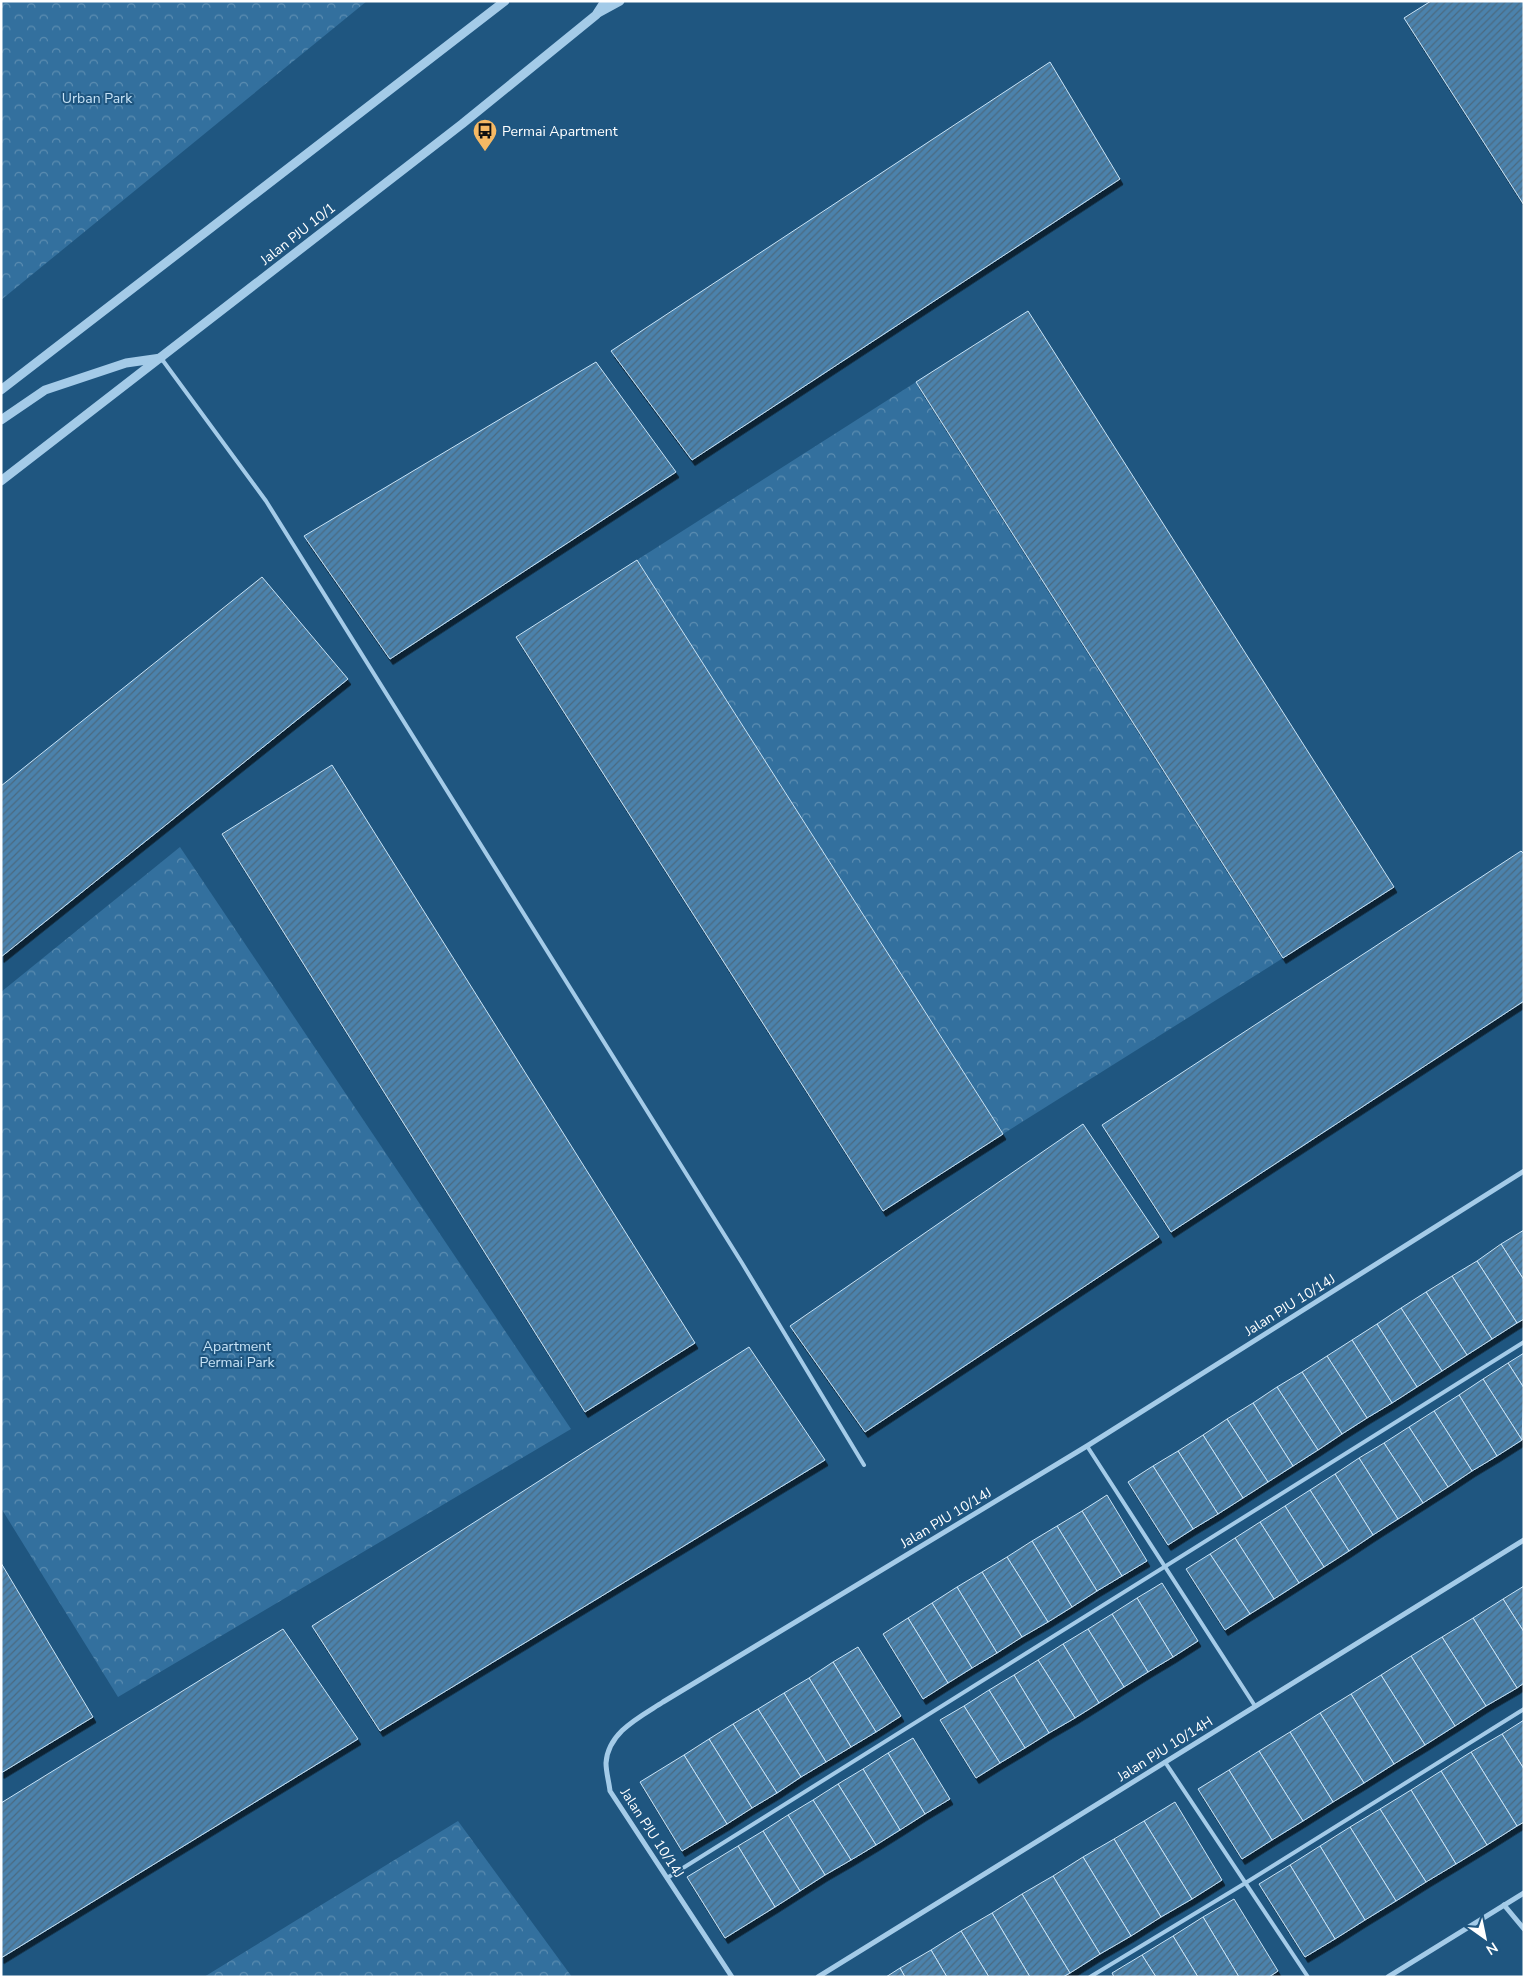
<svg xmlns="http://www.w3.org/2000/svg" width="1525" height="1978" font-family="'Nunito Sans',sans-serif">
  <style>
    .forest { fill: url(#forest-crowns) }
    .building { fill: url(#building-hatch); stroke: #c8e3f6; filter: url(#shadow) }
    .lines { fill: none; stroke-linecap: round; stroke-linejoin: round }
    .service { stroke: #a4cbe8; stroke-width: 4 }
    .minor { stroke: #a4cbe8; stroke-width: 5 }
    .tertiary { stroke: #a4cbe8; stroke-width: 9 }
    .labels { text-anchor: middle; dominant-baseline: central; stroke-width: 4; stroke-linejoin: round; paint-order: stroke }
    .park-label { font-size: 14px; fill: #c8e3f6; stroke: #1f5680 }
    .poi-label { font-size: 14px; fill: #fff; stroke: #1f5680; text-anchor: start }
    .street-label { font-size: 14px; fill: #fff; stroke: #1f5680 }
  </style>
  <defs>
    <pattern id="forest-crowns" width="20" height="18" patternUnits="userSpaceOnUse" patternTransform="scale(1.25)"><rect width="20" height="18" fill="#33709e"/><path d="M2 6a3 3 0 1 1 6 0M12 15a3 3 0 1 1 6 0" fill="none" stroke="#5c8db1"/></pattern>
    <pattern id="building-hatch" width="6" height="6" patternUnits="userSpaceOnUse" patternTransform="scale(1.25)"><rect width="6" height="6" fill="#4b82ac"/><path d="M-1 1l2-2M0 6l6-6M5 7l2-2" fill="none" stroke="#4b6a81"/></pattern>
    <filter id="shadow"><feDropShadow dx="3" dy="5.5" stdDeviation="0" flood-color="#0009"/></filter>
  </defs>
  <rect width="100%" height="100%" fill="#1f5680"/>
  <g class="forest">
    <polygon points="1,1 367,1 1,300"/>
    <polygon points="916,382 1283,958 1003,1134 637,560"/>
    <polygon points="180,847 571,1429 118,1697 1,1508 1,992"/>
    <polygon points="458,1821 572,1977 204,1977"/>
  </g>
  <g class="building">
    <polygon points="1431,1 1524,1 1524,205 1404,18"/>
    <polygon points="1050,62 1120,179 692,460 611,351"/>
    <polygon points="1028,311 1394,887 1283,958 916,382"/>
    <polygon points="596,362 676,472 390,659 304,536"/>
    <polygon points="637,560 1003,1134 883,1211 516,637"/>
    <polygon points="262,577 348,679 1,957 1,786"/>
    <polygon points="332,765 695,1343 585,1412 222,834"/>
    <polygon points="1521,851 1524,854 1524,1001 1171,1232 1102,1125"/>
    <polygon points="1083,1124 1159,1237 865,1432 790,1326"/>
    <polygon points="1524,1230 1524,1280 1501,1244"/>
    <polygon points="1501,1244 1524,1280 1524,1319 1517,1323 1477,1261"/>
    <polygon points="1477,1261 1517,1323 1492,1339 1452,1276"/>
    <polygon points="1452,1276 1492,1339 1467,1355 1426,1292"/>
    <polygon points="1426,1292 1467,1355 1442,1371 1401,1308"/>
    <polygon points="1401,1308 1442,1371 1417,1387 1377,1324"/>
    <polygon points="1377,1324 1417,1387 1392,1403 1352,1340"/>
    <polygon points="1352,1340 1392,1403 1367,1418 1327,1356"/>
    <polygon points="749,1347 825,1460 380,1731 312,1626"/>
    <polygon points="1524,1353 1524,1388 1508,1363"/>
    <polygon points="1327,1356 1367,1418 1342,1434 1302,1372"/>
    <polygon points="1508,1363 1524,1388 1522,1440 1483,1379"/>
    <polygon points="1302,1372 1342,1434 1318,1450 1277,1387"/>
    <polygon points="1483,1379 1522,1440 1497,1456 1459,1395"/>
    <polygon points="1277,1387 1318,1450 1293,1466 1253,1403"/>
    <polygon points="1459,1395 1497,1456 1472,1471 1434,1411"/>
    <polygon points="1253,1403 1293,1466 1268,1482 1227,1419"/>
    <polygon points="1434,1411 1472,1471 1448,1487 1409,1427"/>
    <polygon points="1227,1419 1268,1482 1243,1498 1203,1435"/>
    <polygon points="1409,1427 1448,1487 1423,1503 1384,1443"/>
    <polygon points="1203,1435 1243,1498 1218,1514 1178,1451"/>
    <polygon points="1384,1443 1423,1503 1398,1519 1359,1458"/>
    <polygon points="1178,1451 1218,1514 1193,1529 1153,1466"/>
    <polygon points="1359,1458 1398,1519 1373,1535 1335,1474"/>
    <polygon points="1153,1466 1193,1529 1168,1545 1128,1482"/>
    <polygon points="1335,1474 1373,1535 1349,1551 1310,1490"/>
    <polygon points="1310,1490 1349,1551 1324,1567 1285,1506"/>
    <polygon points="1107,1495 1147,1561 1122,1576 1082,1511"/>
    <polygon points="1285,1506 1324,1567 1299,1583 1260,1522"/>
    <polygon points="1082,1511 1122,1576 1097,1591 1057,1526"/>
    <polygon points="1260,1522 1299,1583 1274,1599 1235,1538"/>
    <polygon points="1057,1526 1097,1591 1072,1607 1032,1541"/>
    <polygon points="1235,1538 1274,1599 1250,1614 1210,1554"/>
    <polygon points="1032,1541 1072,1607 1048,1622 1007,1557"/>
    <polygon points="1210,1554 1250,1614 1225,1630 1186,1569"/>
    <polygon points="1007,1557 1048,1622 1022,1637 982,1572"/>
    <polygon points="1,1563 93,1717 1,1773"/>
    <polygon points="982,1572 1022,1637 997,1653 957,1587"/>
    <polygon points="1162,1583 1198,1641 1173,1657 1137,1598"/>
    <polygon points="1524,1586 1524,1632 1503,1599"/>
    <polygon points="957,1587 997,1653 972,1668 932,1603"/>
    <polygon points="1137,1598 1173,1657 1148,1672 1112,1614"/>
    <polygon points="1503,1599 1524,1632 1524,1683 1517,1688 1473,1618"/>
    <polygon points="932,1603 972,1668 948,1683 908,1618"/>
    <polygon points="1112,1614 1148,1672 1124,1687 1088,1629"/>
    <polygon points="908,1618 948,1683 923,1699 883,1634"/>
    <polygon points="1473,1618 1517,1688 1486,1706 1442,1637"/>
    <polygon points="283,1629 358,1739 1,1958 1,1803"/>
    <polygon points="1088,1629 1124,1687 1099,1703 1063,1644"/>
    <polygon points="1442,1637 1486,1706 1455,1726 1411,1656"/>
    <polygon points="1063,1644 1099,1703 1075,1718 1038,1660"/>
    <polygon points="858,1647 901,1716 876,1732 833,1662"/>
    <polygon points="1411,1656 1455,1726 1425,1745 1381,1675"/>
    <polygon points="1038,1660 1075,1718 1049,1733 1014,1675"/>
    <polygon points="833,1662 876,1732 851,1747 809,1678"/>
    <polygon points="1014,1675 1049,1733 1025,1748 989,1690"/>
    <polygon points="1381,1675 1425,1745 1394,1764 1351,1694"/>
    <polygon points="809,1678 851,1747 826,1762 784,1693"/>
    <polygon points="989,1690 1025,1748 1000,1763 964,1706"/>
    <polygon points="784,1693 826,1762 801,1777 758,1709"/>
    <polygon points="1351,1694 1394,1764 1364,1783 1320,1713"/>
    <polygon points="964,1706 1000,1763 976,1778 940,1720"/>
    <polygon points="758,1709 801,1777 777,1793 733,1724"/>
    <polygon points="1320,1713 1364,1783 1333,1802 1290,1732"/>
    <polygon points="1524,1720 1524,1769 1502,1734"/>
    <polygon points="733,1724 777,1793 752,1808 709,1739"/>
    <polygon points="1290,1732 1333,1802 1303,1821 1259,1751"/>
    <polygon points="1502,1734 1524,1769 1524,1822 1517,1826 1471,1752"/>
    <polygon points="913,1738 950,1799 925,1814 888,1753"/>
    <polygon points="709,1739 752,1808 727,1824 684,1755"/>
    <polygon points="1259,1751 1303,1821 1272,1840 1229,1770"/>
    <polygon points="1471,1752 1517,1826 1487,1845 1441,1771"/>
    <polygon points="888,1753 925,1814 900,1830 863,1769"/>
    <polygon points="684,1755 727,1824 682,1851 640,1782"/>
    <polygon points="863,1769 900,1830 876,1845 838,1784"/>
    <polygon points="1229,1770 1272,1840 1242,1859 1198,1789"/>
    <polygon points="1441,1771 1487,1845 1456,1864 1411,1790"/>
    <polygon points="838,1784 876,1845 851,1860 813,1800"/>
    <polygon points="1411,1790 1456,1864 1426,1882 1380,1809"/>
    <polygon points="813,1800 851,1860 825,1875 788,1815"/>
    <polygon points="1175,1802 1222,1880 1192,1899 1144,1821"/>
    <polygon points="1380,1809 1426,1882 1396,1901 1350,1827"/>
    <polygon points="788,1815 825,1875 800,1891 763,1831"/>
    <polygon points="1144,1821 1192,1899 1161,1917 1114,1839"/>
    <polygon points="1350,1827 1396,1901 1365,1920 1320,1846"/>
    <polygon points="763,1831 800,1891 775,1907 738,1846"/>
    <polygon points="1114,1839 1161,1917 1131,1936 1083,1857"/>
    <polygon points="738,1846 775,1907 725,1938 687,1877"/>
    <polygon points="1320,1846 1365,1920 1335,1939 1290,1865"/>
    <polygon points="1083,1857 1131,1936 1100,1954 1053,1876"/>
    <polygon points="1290,1865 1335,1939 1305,1957 1259,1884"/>
    <polygon points="1053,1876 1100,1954 1070,1973 1022,1894"/>
    <polygon points="1022,1894 1070,1973 1063,1977 1030,1977 992,1913"/>
    <polygon points="1234,1899 1278,1971 1269,1977 1239,1977 1203,1917"/>
    <polygon points="992,1913 1030,1977 989,1977 961,1931"/>
    <polygon points="1203,1917 1239,1977 1198,1977 1173,1936"/>
    <polygon points="961,1931 989,1977 947,1977 931,1950"/>
    <polygon points="1173,1936 1198,1977 1156,1977 1142,1955"/>
    <polygon points="931,1950 947,1977 905,1977 900,1968"/>
    <polygon points="1142,1955 1156,1977 1114,1977 1112,1973"/>
    <polygon points="900,1968 905,1977 886,1977"/>
  </g>
  <g class="lines">
    <g class="service">
      <polyline points="161,358 266,501 742,1263 864,1465"/>
      <polyline points="1087,1446 1255,1706"/>
      <polyline points="1165,1762 1308,1977"/>
      <polyline points="667,1878 1524,1342"/>
      <polyline points="1090,1977 1247,1882 1524,1709"/>
    </g>
    <g class="minor">
      <polyline points="1504,1905 1524,1929"/>
      <path d="M732,1977L610,1791C609,1782 606,1772 606,1763C608,1732 640,1717 663,1702L1087,1446L1524,1171"/>
      <polyline points="818,1977 1524,1540"/>
      <polyline points="1388,1977 1524,1893"/>
    </g>
    <g class="tertiary">
      <polyline points="598,13 620,1"/>
      <polyline points="1,390 505,1"/>
      <polyline points="1,420 45,390 126,363 161,358"/>
      <polyline points="1,481 462,124 596,15 605,1"/>
    </g>
  </g>
  <defs>
    <symbol id="bus-pin" viewBox="-11 -11 22 30"><path d="M0 17L-7.5 6A9.5 9.5 0 1 1 7.5 6Z" fill="#f6b964" stroke="#1f5680"/><path d="M-5-6H5V4H4V6H2V4H-2V6H-4V4H-5ZM-3.5-4V0h7V-4ZM-3.5 1.2v1.5H-2V1.2ZM2 1.2v1.5H3.5V1.2Z" fill="#111"/></symbol>
  </defs>
  <g fill-rule="evenodd">
    <use href="#bus-pin" x="471" y="117" width="28" height="38"/>
  </g>
  <g class="labels">
    <g class="park-label">
      <text x="97" y="98">Urban Park</text>
      <text x="237" y="1346">Apartment<tspan x="237" dy="16">Permai Park</tspan></text>
    </g>
    <g class="poi-label">
      <text x="502" y="131">Permai Apartment</text>
    </g>
    <g class="street-label">
      <text transform="translate(298 234) rotate(-38)">Jalan PJU 10/1</text>
      <text transform="translate(1290 1305) rotate(-32)">Jalan PJU 10/14J</text>
      <text transform="translate(946 1518) rotate(-31)">Jalan PJU 10/14J</text>
      <text transform="translate(1165 1749) rotate(-32)">Jalan PJU 10/14H</text>
      <text transform="translate(652 1833) rotate(57)">Jalan PJU 10/14J</text>
    </g>
  </g>
  <rect width="1525" height="1978" fill="none" stroke="#ffffff" stroke-width="5"/>
  <g transform="translate(1485 1938) rotate(147)" stroke="#1f5680" stroke-width="4" paint-order="stroke">
  <path d="M0-4L9 19L0 12L-9 19Z" fill="#ffffff"/>
  <text y="-8" font-size="14" font-weight="bold" text-anchor="middle" fill="#ffffff">N</text>
  </g>
</svg>
